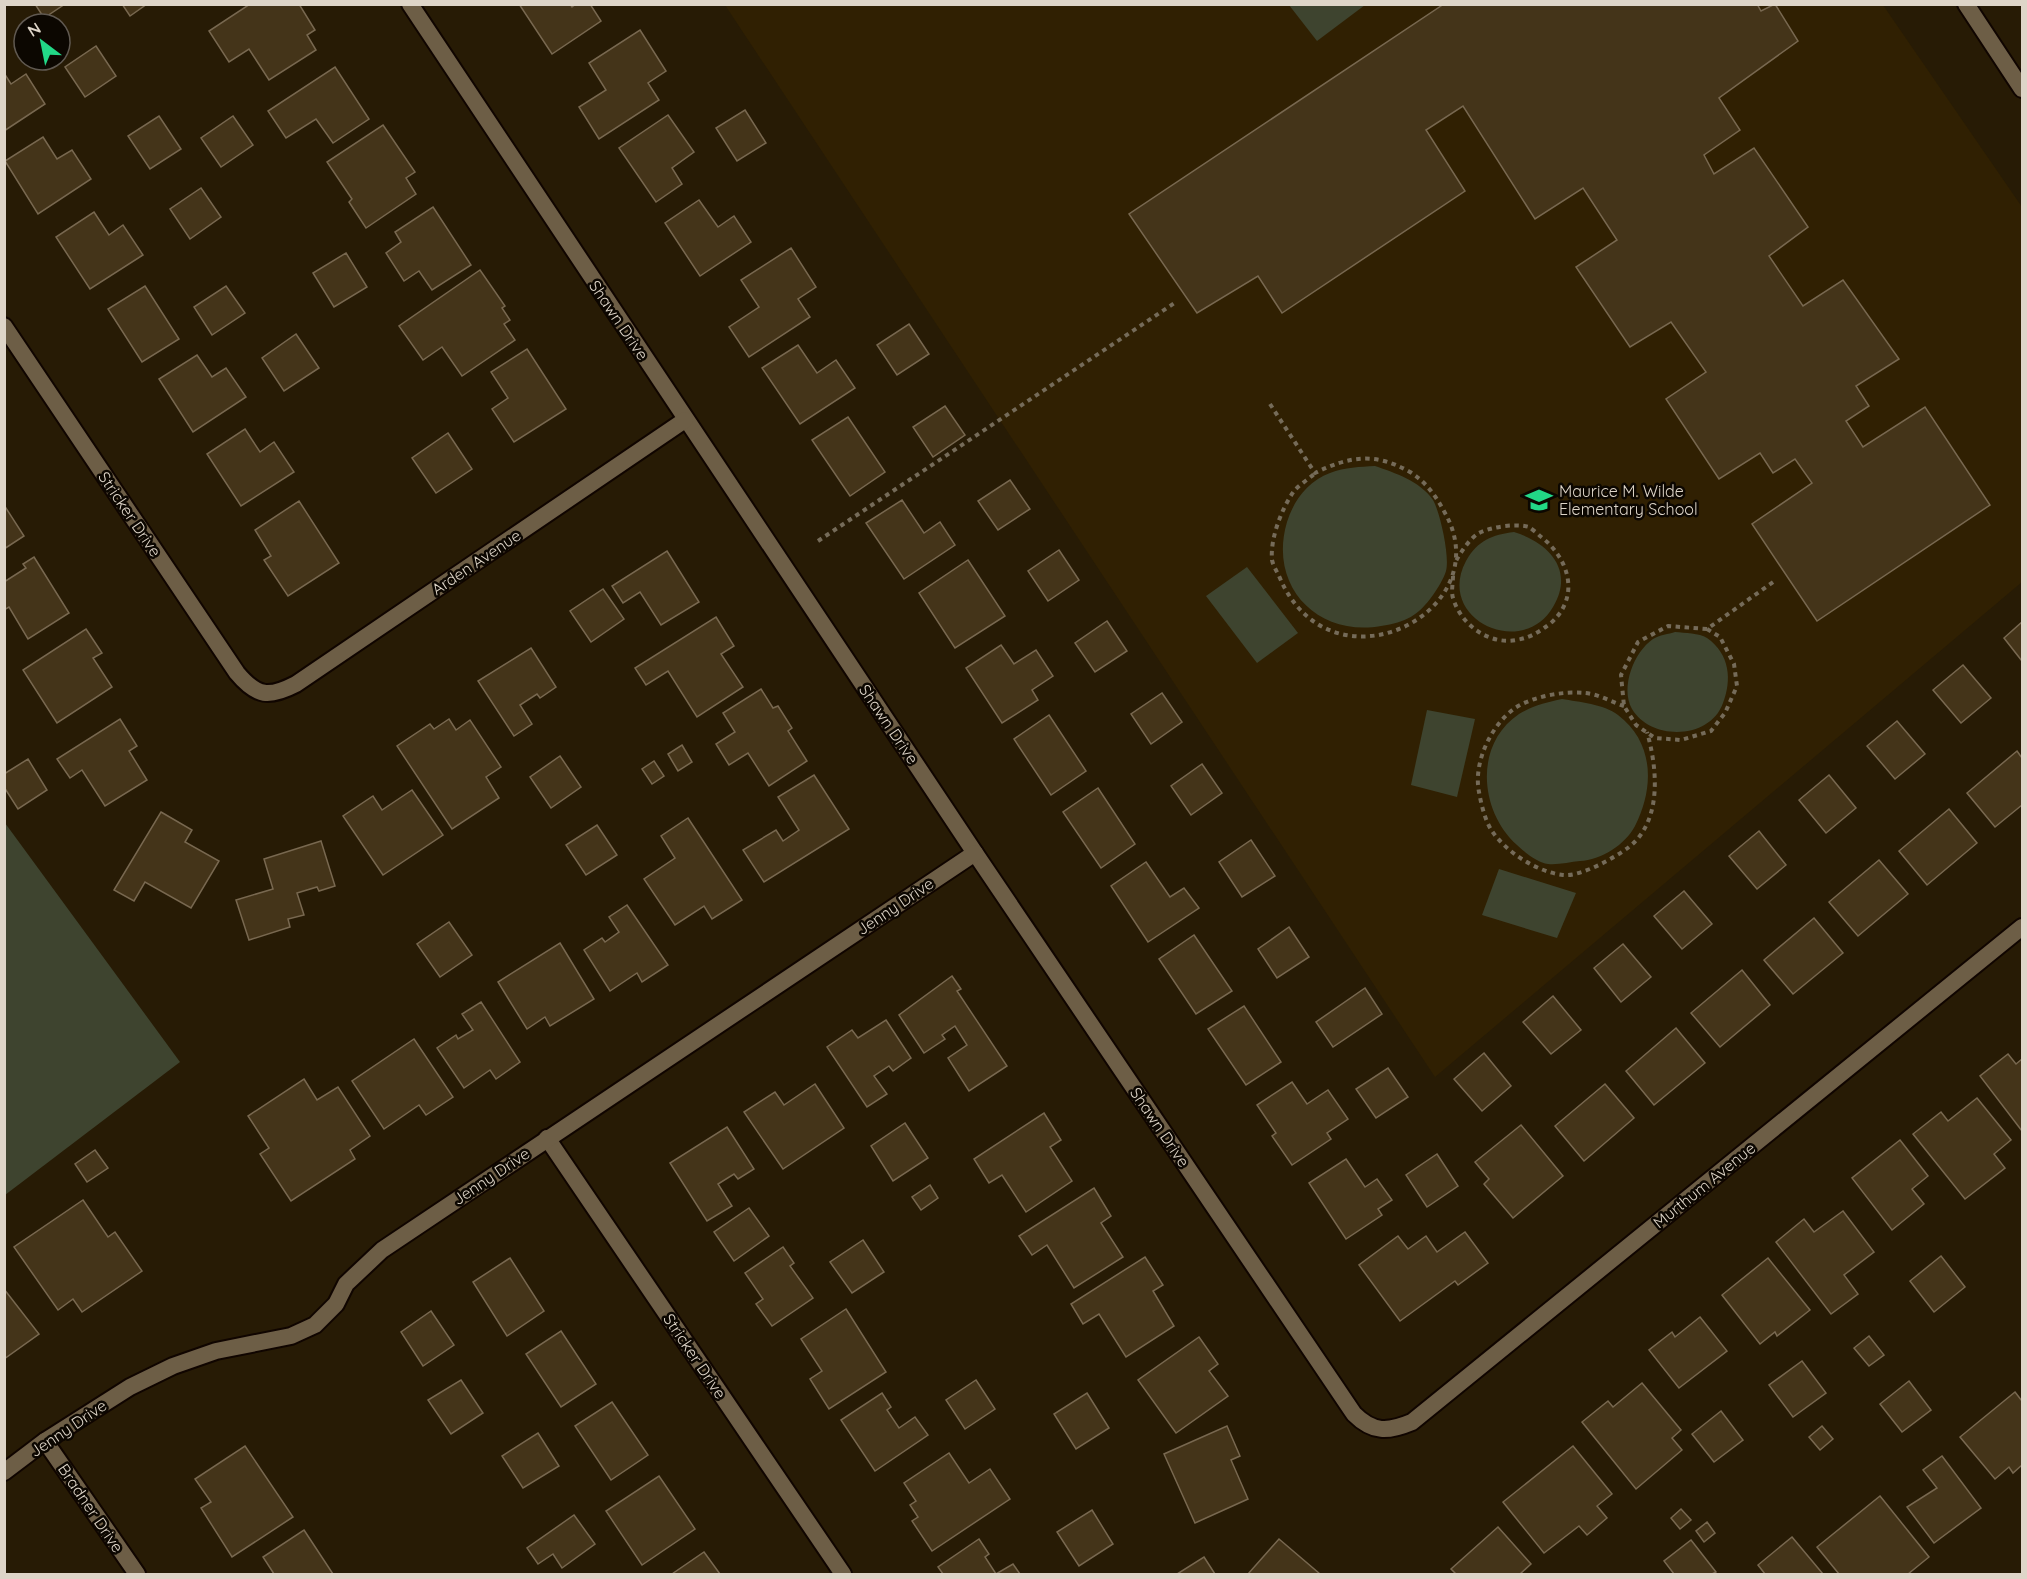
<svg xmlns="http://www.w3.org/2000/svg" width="2027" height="1579" font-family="Quicksand,sans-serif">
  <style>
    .built { fill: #302002 }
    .green { fill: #3e442f }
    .building { fill: #443419; stroke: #786850; stroke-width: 1.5 }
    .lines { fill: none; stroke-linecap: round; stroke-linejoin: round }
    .minor-casing { stroke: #100500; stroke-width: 20 }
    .tertiary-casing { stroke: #100500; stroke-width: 20 }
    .path { stroke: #756b59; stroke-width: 4; stroke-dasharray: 4.5 4.5; stroke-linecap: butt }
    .minor { stroke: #6d5e46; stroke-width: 16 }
    .tertiary { stroke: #6d5e46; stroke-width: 16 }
    .labels { text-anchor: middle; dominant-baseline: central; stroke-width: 5; stroke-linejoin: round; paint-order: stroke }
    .street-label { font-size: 16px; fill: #ded5c8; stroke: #0c0701 }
    .poi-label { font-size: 16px; fill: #ded5c8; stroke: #0c0701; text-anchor: start }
  </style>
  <rect width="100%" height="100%" fill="#271b05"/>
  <polygon class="built" points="725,5 1883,5 2022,207 2022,582 1435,1077"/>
  <g class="green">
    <polygon points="1289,5 1365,5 1317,41"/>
    <path d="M1375,466C1395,473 1420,481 1433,500C1440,512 1450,557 1446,571C1444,578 1438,588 1433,595C1418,616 1406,622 1381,626C1317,637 1268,586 1287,522C1294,500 1308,481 1330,473C1345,467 1360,467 1375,466Z"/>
    <path d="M1514,532C1549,543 1575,570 1553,607C1522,660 1435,619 1466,561C1478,540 1492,535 1514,532Z"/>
    <polygon points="1247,567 1298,633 1257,663 1206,596"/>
    <path d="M1675,632C1685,633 1699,633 1707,638C1730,654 1732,680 1723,703C1710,740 1651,741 1632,709C1620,687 1634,652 1653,639C1659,635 1669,634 1675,632Z"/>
    <path d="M1562,699C1579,702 1604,704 1618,715C1655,743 1654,789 1635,826C1625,845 1601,860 1580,861C1570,862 1558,865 1548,864C1538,863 1524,852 1517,845C1480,812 1473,745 1519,714C1532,706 1547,702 1562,699Z"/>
    <polygon points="1427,710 1475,719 1457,797 1411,785"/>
    <polygon points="5,823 180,1062 5,1195 4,1195"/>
    <polygon points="1499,869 1576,893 1557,938 1482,915"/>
  </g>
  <g class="building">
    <polygon points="35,4 65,4 44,18"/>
    <polygon points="122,4 147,4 130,16"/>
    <polygon points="250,4 299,4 315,30 307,35 316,50 269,80 249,49 229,62 209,31"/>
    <polygon points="519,4 570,4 572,7 576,4 590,4 601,21 552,54"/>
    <polygon points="1444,4 1757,4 1761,11 1775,4 1798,41 1719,98 1740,130 1704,155 1714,174 1754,148 1808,227 1769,256 1803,306 1843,280 1899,359 1856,386 1869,406 1846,421 1863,447 1925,407 1990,505 1817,621 1752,524 1812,483 1795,459 1773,473 1760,453 1719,479 1666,399 1706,372 1671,322 1630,347 1576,267 1617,240 1583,188 1535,219 1463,106 1426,130 1465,191 1282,313 1258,276 1197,313 1129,214"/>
    <polygon points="640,30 666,71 648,83 659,100 599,139 579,107 606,90 589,63"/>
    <polygon points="96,46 116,76 85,97 65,67"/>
    <polygon points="335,67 369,119 333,143 316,119 286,138 268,111"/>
    <polygon points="4,73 11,84 26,74 45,104 4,131"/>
    <polygon points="745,110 766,143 737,161 716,128"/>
    <polygon points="668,115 694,152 672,168 682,184 656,202 619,148"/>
    <polygon points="159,116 181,149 150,169 128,136"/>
    <polygon points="233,116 253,145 221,167 201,138"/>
    <polygon points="383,125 415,172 406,178 416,194 366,228 349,202 352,199 327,162"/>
    <polygon points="43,137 57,159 72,150 91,179 38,214 5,161"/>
    <polygon points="201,188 221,217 190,239 170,209"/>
    <polygon points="699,200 718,227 734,216 751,242 700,276 665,223"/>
    <polygon points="433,207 471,265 432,290 419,271 404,281 386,253 401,242 395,232"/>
    <polygon points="94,212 109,235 123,225 143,255 90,289 56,237"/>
    <polygon points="791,248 816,287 798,299 810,317 749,357 729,327 759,307 741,280"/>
    <polygon points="346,253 367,287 334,307 313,273"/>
    <polygon points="480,270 505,306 502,308 510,320 504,324 515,340 462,376 442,347 423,360 399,326"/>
    <polygon points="145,286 179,339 142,362 108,309"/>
    <polygon points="226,286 245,313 212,335 194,307"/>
    <polygon points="909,324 929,354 897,375 877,345"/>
    <polygon points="296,334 319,368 284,391 262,358"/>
    <polygon points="798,345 817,373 836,360 855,388 800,424 762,368"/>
    <polygon points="527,349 566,409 514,442 492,409 508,398 491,372"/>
    <polygon points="197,355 212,377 226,368 246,397 193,432 159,379"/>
    <polygon points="945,406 965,435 933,457 913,427"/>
    <polygon points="848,417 885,472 850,496 812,440"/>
    <polygon points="245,429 260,452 274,442 294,472 241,506 207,454"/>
    <polygon points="448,433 472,469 436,493 412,458"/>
    <polygon points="1010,480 1030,509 998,530 978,501"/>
    <polygon points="902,500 924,533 940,522 955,545 904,579 866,523"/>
    <polygon points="299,501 339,563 288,596 264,560 271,556 255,530"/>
    <polygon points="4,505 24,536 4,549"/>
    <polygon points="1059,550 1079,580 1048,601 1028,571"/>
    <polygon points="667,551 699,602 661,625 640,592 623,603 612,586"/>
    <polygon points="34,557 69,613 28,639 9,607 4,610 4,582 26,568 23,564"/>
    <polygon points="968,560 1005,616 955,648 919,593"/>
    <polygon points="603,589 624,619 591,642 570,611"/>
    <polygon points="716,617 734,646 721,654 743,687 697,717 668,671 646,685 635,668"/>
    <polygon points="1107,621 1127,651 1095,672 1075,643"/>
    <polygon points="2022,622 2022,661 2004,638"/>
    <polygon points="86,629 102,653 93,658 112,687 57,723 23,670"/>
    <polygon points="1001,645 1014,664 1036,650 1053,676 1032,690 1038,700 1002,723 966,668"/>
    <polygon points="531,648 556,687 540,698 537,694 520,705 532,724 514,736 478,681"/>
    <polygon points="1963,665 1991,698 1961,723 1933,690"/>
    <polygon points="761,689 773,708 778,706 792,728 788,731 807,761 769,786 748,753 729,765 716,744 735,732 723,713"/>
    <polygon points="1162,693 1182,722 1151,744 1131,714"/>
    <polygon points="1049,715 1086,771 1051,795 1014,739"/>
    <polygon points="120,719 137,746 129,751 147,780 105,806 82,770 70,778 57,759"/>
    <polygon points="449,719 456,730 470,720 501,767 486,777 499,798 452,829 397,746 430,724 434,729"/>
    <polygon points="1897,721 1925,754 1895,779 1867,746"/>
    <polygon points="682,745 692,762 678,771 668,754"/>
    <polygon points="2017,751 2022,758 2022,805 1995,827 1967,793"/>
    <polygon points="560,756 581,787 551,808 530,777"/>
    <polygon points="28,759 47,790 18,809 4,787 4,774"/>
    <polygon points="654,761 664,776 652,784 642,769"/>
    <polygon points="1202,764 1222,793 1191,815 1171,786"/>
    <polygon points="814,775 849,829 764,882 743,850 776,830 783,841 799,830 778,797"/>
    <polygon points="1829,775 1856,808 1826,833 1799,800"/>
    <polygon points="1098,788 1135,844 1101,868 1063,812"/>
    <polygon points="412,790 443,835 383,875 343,816 373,796 382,810"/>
    <polygon points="1949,809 1977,843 1927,885 1899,851"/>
    <polygon points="161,812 192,830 185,842 219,861 191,908 145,882 134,901 114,890"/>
    <polygon points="688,818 742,900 712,919 704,906 675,925 644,879 675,858 661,836"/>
    <polygon points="597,825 617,855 586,875 566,845"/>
    <polygon points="1759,831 1786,865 1757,889 1729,856"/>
    <polygon points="1251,840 1275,876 1242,897 1219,862"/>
    <polygon points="321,841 335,886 319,891 317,887 297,893 304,915 288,919 290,927 249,940 236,900 273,889 264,859"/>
    <polygon points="1879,860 1908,894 1858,936 1829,902"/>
    <polygon points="1146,862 1170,897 1184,888 1199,908 1148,942 1111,886"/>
    <polygon points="1684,891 1712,924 1682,949 1654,916"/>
    <polygon points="627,905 668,965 642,982 637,973 610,991 584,950 602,938 605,942 619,932 609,917"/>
    <polygon points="1814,918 1843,953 1793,994 1764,960"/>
    <polygon points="449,922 472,955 440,977 417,944"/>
    <polygon points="1289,927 1309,957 1277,978 1258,949"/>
    <polygon points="1194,935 1232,991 1196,1014 1159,959"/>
    <polygon points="560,943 594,999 550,1026 545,1017 527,1029 498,982"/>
    <polygon points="1623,944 1651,977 1621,1002 1594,968"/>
    <polygon points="1742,970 1770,1005 1720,1047 1691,1013"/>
    <polygon points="952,976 961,989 957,991 1007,1066 969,1091 948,1058 967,1045 955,1026 942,1035 945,1039 924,1053 899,1015"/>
    <polygon points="1365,988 1382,1014 1333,1047 1316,1022"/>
    <polygon points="1553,996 1581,1030 1551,1054 1523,1022"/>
    <polygon points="481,1002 520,1062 496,1079 490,1070 464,1088 437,1048 456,1035 458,1039 473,1030 462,1014"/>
    <polygon points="1244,1006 1281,1062 1246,1085 1208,1029"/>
    <polygon points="886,1020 911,1058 893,1071 889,1066 874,1076 887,1094 867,1107 827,1047 852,1030 858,1038"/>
    <polygon points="1676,1028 1705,1063 1654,1105 1626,1071"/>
    <polygon points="414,1039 453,1097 426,1115 419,1105 384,1129 352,1081"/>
    <polygon points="1484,1053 1511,1086 1482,1111 1454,1079"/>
    <polygon points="2008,1054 2016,1064 2022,1059 2022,1131 1980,1076"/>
    <polygon points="1388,1068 1408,1097 1376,1118 1356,1089"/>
    <polygon points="304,1079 317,1100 338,1087 370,1136 350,1150 355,1159 291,1201 260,1154 269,1148 248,1116"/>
    <polygon points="1292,1082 1307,1104 1328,1090 1348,1119 1327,1133 1331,1139 1292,1165 1272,1136 1276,1133 1257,1105"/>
    <polygon points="815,1084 844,1128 783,1169 744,1112 775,1092 784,1105"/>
    <polygon points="1605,1084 1634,1118 1584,1161 1555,1126"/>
    <polygon points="1977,1098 2011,1140 1994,1154 2005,1168 1965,1199 1913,1134 1941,1112 1948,1121"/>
    <polygon points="1044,1113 1061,1140 1050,1147 1072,1181 1026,1212 1002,1175 989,1183 974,1159"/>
    <polygon points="905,1123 928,1158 893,1181 871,1146"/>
    <polygon points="1521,1125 1563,1176 1513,1218 1484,1184 1489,1179 1475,1162"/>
    <polygon points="727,1127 754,1169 738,1179 734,1174 718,1184 732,1206 707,1221 670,1163"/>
    <polygon points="1900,1140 1928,1176 1912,1189 1924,1204 1892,1230 1852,1178"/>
    <polygon points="95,1150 108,1168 87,1182 75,1164"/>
    <polygon points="1437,1154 1458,1186 1427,1207 1406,1175"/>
    <polygon points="1346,1159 1365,1187 1377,1179 1392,1200 1378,1209 1382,1215 1346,1239 1309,1183"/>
    <polygon points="930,1185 938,1198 921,1210 912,1197"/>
    <polygon points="1094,1188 1111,1216 1101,1223 1123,1257 1074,1288 1047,1245 1032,1255 1019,1236"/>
    <polygon points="83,1200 108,1237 115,1232 142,1271 82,1312 73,1299 58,1310 14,1247"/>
    <polygon points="749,1208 769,1236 734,1261 714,1232"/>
    <polygon points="1843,1211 1874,1252 1844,1275 1858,1294 1831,1314 1776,1242 1804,1219 1814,1232"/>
    <polygon points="1465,1232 1488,1263 1458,1285 1455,1281 1400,1321 1359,1265 1398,1236 1408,1249 1426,1236 1437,1252"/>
    <polygon points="863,1240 884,1272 852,1293 830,1262"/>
    <polygon points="783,1247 794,1263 790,1266 813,1298 772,1326 756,1304 763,1299 745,1273"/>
    <polygon points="1941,1256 1965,1287 1934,1312 1910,1281"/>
    <polygon points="1145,1257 1163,1285 1153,1291 1174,1326 1126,1357 1099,1314 1083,1324 1071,1304"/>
    <polygon points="510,1258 544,1311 507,1336 473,1282"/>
    <polygon points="1768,1258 1810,1310 1777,1336 1775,1332 1760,1344 1722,1295"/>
    <polygon points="4,1289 39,1334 4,1359"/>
    <polygon points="846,1309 886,1372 829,1409 810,1379 822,1371 801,1339"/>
    <polygon points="431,1311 454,1345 423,1366 401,1332"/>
    <polygon points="1700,1317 1727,1351 1679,1388 1649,1350 1672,1332 1675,1337"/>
    <polygon points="561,1331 596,1384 561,1407 526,1354"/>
    <polygon points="1869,1336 1884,1355 1869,1366 1854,1348"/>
    <polygon points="1199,1337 1218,1364 1209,1371 1228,1396 1176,1433 1138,1380"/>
    <polygon points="1802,1361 1826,1393 1793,1417 1769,1385"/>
    <polygon points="461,1380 483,1413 451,1434 428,1400"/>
    <polygon points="976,1380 995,1409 965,1429 946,1400"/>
    <polygon points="1909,1381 1931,1410 1902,1432 1880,1404"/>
    <polygon points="1642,1383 1681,1430 1672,1438 1682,1450 1636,1489 1582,1422 1608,1401 1613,1407"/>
    <polygon points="2015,1392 2022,1401 2022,1465 2013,1473 2009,1467 1995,1479 1960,1437"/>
    <polygon points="882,1393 891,1407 887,1410 899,1428 915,1417 928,1435 875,1471 841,1420"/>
    <polygon points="1087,1393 1109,1428 1076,1449 1054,1414"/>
    <polygon points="612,1402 648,1455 611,1480 575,1426"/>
    <polygon points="1721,1411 1743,1440 1714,1462 1692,1434"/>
    <polygon points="1227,1426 1240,1456 1231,1460 1248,1499 1195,1523 1164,1454"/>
    <polygon points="1822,1426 1833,1439 1820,1450 1809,1437"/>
    <polygon points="538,1433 559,1466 523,1488 502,1456"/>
    <polygon points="245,1446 293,1517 232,1557 201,1508 211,1502 195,1479"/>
    <polygon points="1573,1446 1612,1494 1597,1506 1607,1518 1587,1535 1579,1526 1544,1553 1503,1502"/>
    <polygon points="949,1453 969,1483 990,1469 1010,1499 932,1551 912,1521 918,1517 910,1505 916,1501 904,1483"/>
    <polygon points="1942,1456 1981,1508 1934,1543 1907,1507 1937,1488 1923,1470"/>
    <polygon points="659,1476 695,1529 642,1565 606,1511"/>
    <polygon points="1880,1496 1929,1557 1908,1574 1839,1574 1817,1547"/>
    <polygon points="1681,1509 1691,1520 1680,1529 1671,1518"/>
    <polygon points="1092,1510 1113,1544 1079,1566 1057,1532"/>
    <polygon points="574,1515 595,1544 562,1568 553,1554 538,1564 527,1548"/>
    <polygon points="1707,1522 1715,1533 1704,1542 1696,1531"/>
    <polygon points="1498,1527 1531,1564 1520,1574 1456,1574 1451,1569"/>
    <polygon points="304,1530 333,1574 274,1574 263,1557"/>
    <polygon points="1792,1537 1823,1574 1765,1574 1758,1565"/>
    <polygon points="979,1539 989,1554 985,1557 996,1574 1013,1564 1020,1574 943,1574 938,1567"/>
    <polygon points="1279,1539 1320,1574 1248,1574"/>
    <polygon points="1691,1540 1716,1572 1712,1574 1674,1574 1664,1561"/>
    <polygon points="704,1552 720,1574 672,1574"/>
    <polygon points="1204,1557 1215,1574 1177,1574"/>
  </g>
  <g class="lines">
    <defs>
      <g id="minor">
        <path d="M410,4L975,853L1354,1414C1373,1433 1388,1432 1412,1422L2022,927"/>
        <path d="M4,326L237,673C257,697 269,698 296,684L685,420"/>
        <polyline points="547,1138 843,1574"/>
        <polyline points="45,1441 137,1574"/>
        <polyline points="4,1472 45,1441 130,1387 173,1366 216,1351 291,1336 315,1325 336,1304 346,1284 382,1250 975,853"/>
      </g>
      <polyline id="tertiary" points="1966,4 2022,89"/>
    </defs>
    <use href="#minor" class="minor-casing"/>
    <use href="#tertiary" class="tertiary-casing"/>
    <g class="path">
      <polyline points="1757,5 1758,4"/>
      <path d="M1270,404L1315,473C1350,456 1375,452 1410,472C1426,482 1436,496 1445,513C1501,612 1330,699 1279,576C1277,572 1273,565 1272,560C1270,538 1282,508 1294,491C1300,484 1309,479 1315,473"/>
      <polyline points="818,541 1176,302"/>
      <path d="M1453,576C1453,583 1451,592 1453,598C1461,625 1489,645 1516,640C1530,638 1541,631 1552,622C1581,595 1568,557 1540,536C1537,533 1532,529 1529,527C1516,523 1491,527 1479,533C1470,538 1461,552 1456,561"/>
      <polyline points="1707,629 1720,637 1734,664 1737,686 1725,713 1711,731 1681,740 1655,738 1636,725 1624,706 1621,675 1638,642 1668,626 1707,629 1776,580"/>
      <path d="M1624,706C1612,702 1598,694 1585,693C1563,691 1534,696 1515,708C1491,725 1473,763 1479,792C1481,803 1485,821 1492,831C1506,852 1537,872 1563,875C1581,877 1616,857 1629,847C1663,820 1657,767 1647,732"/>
    </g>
    <use href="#minor" class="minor"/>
    <use href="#tertiary" class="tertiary"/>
  </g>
  <defs>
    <symbol id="school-bare" viewBox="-9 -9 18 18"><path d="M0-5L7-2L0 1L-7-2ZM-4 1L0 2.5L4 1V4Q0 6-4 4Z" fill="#22d887" stroke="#0c0701" stroke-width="2.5" paint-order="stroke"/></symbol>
  </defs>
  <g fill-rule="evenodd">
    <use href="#school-bare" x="1520" y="481" width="38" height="38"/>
  </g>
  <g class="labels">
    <g class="street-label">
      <text transform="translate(619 320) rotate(56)">Shawn Drive</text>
      <text transform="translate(130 514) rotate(56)">Stricker Drive</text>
      <text transform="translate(476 562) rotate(-34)">Arden Avenue</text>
      <text transform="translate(889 724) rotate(56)">Shawn Drive</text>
      <text transform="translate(895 906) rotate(-34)">Jenny Drive</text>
      <text transform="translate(1160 1127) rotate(56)">Shawn Drive</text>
      <text transform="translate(491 1176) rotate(-34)">Jenny Drive</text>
      <text transform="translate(1704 1185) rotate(-39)">Murthum Avenue</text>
      <text transform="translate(695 1356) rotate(56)">Stricker Drive</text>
      <text transform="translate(68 1428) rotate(-34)">Jenny Drive</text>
      <text transform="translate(91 1508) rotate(56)">Bradner Drive</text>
    </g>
    <g class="poi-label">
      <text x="1559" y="491">Maurice M. Wilde<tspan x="1559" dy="18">Elementary School</tspan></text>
    </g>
  </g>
  <rect width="2027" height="1579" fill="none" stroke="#ded5c8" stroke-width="12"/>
  <g transform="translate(42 42) rotate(328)"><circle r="28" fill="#0c0701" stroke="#605951" stroke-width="1.5"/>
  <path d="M0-4.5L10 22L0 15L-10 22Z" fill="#22d887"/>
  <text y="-9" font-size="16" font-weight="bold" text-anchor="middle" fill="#ded5c8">N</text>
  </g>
</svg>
